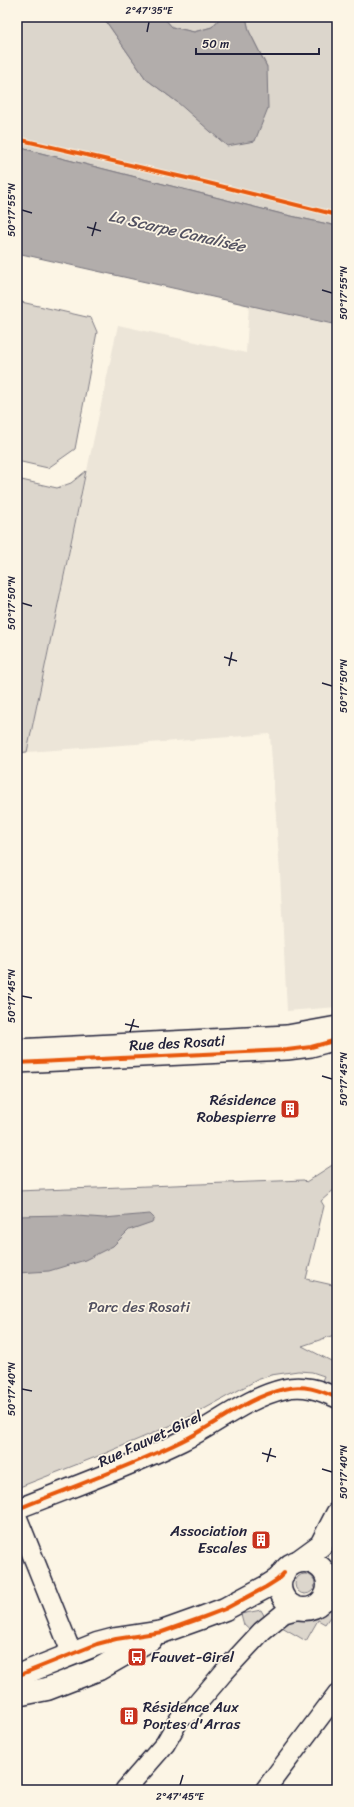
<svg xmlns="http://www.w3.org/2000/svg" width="354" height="1807" font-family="Sriracha,sans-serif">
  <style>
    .built { fill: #ece5d8 }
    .green { fill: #dcd6cc; stroke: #7f7c84 }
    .water { fill: #b2adab; stroke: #78757e }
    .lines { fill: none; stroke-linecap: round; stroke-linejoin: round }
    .minor-casing { stroke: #22223b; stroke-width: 22 }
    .tertiary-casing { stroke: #22223b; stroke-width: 25 }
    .minor { stroke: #fcf5e5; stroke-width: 19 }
    .tertiary { stroke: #fcf5e5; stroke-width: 22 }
    .cycleway-casing { stroke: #fcf5e5; stroke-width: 6 }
    .cycleway { stroke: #e8590c; stroke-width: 4 }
    .ticks { fill: none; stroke: #22223b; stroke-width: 1.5 }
    .labels { text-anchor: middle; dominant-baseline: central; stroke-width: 3.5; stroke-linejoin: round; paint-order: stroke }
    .street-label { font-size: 15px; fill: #22223b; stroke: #fcf5e5 }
    .poi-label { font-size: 15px; fill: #22223b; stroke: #fcf5e5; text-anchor: end }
    .park-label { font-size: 15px; fill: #504f5f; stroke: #fcf5e5 }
    .water-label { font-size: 16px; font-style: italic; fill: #545362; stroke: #fcf5e5 }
    .neatline { fill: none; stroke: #22223b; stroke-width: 1.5 }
    .ticks-label { font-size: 10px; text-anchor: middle; fill: #22223b }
  </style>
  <rect width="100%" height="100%" fill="#fcf5e5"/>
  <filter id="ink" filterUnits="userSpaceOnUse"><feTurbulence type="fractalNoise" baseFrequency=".025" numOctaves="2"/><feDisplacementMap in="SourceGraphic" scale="8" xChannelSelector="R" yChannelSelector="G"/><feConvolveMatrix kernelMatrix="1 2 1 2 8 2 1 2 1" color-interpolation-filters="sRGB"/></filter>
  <g filter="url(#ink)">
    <polygon class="built" points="249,305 337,325 337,1007 287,1011 280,873 270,734 27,752 118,325 246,353"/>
    <g class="green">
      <polygon points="17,17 103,17 146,79 177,102 267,67 249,31 246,17 337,17 337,226 282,214 17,147"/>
      <polygon points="163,17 221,17 212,27 194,32 172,27"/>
      <polygon points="17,301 91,318 97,332 75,449 48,468 17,461"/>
      <polygon points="86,471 27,752 17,753 17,479 57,488 71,483"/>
      <polygon points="337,1162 337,1187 321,1201 324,1206 306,1279 337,1286 337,1334 302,1346 337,1364 337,1391 321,1383 324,1376 312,1372 298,1371 271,1375 257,1380 186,1419 106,1453 17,1488 17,1191 304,1180 306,1182"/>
      <circle cx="305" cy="1584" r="10"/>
      <polygon points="337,1603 337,1617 332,1614 325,1624 318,1620 306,1641 282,1627 295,1619 318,1614"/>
      <polygon points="261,1610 266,1619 253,1633 244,1625 241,1614"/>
    </g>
    <g class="water">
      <polygon points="103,17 163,17 172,27 194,32 212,27 221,17 246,17 249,31 267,67 268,108 255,141 227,146 177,102 146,79"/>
      <polygon points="17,147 282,214 337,226 337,325 17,253"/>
      <polygon points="150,1214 154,1218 152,1222 129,1230 113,1246 85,1260 49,1271 17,1273 17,1216 64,1215 104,1218"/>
    </g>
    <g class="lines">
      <defs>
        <g id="minor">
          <polyline points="17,1049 287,1035 337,1026"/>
          <polyline points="17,1063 287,1050 311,1047 337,1040"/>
          <path d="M17,1509C72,1487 129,1467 182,1441C217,1424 246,1398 284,1389C303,1384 320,1390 337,1398"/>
          <polyline points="17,1517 72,1654"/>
          <polyline points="327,1575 337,1578"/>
          <polyline points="323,1601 337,1597"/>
          <polyline points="125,1790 165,1744 180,1718 190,1712 224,1672 262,1631 284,1613 299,1609"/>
          <polyline points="265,1790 337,1694"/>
        </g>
        <g id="tertiary">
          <circle cx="304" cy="1585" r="24"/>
          <polyline points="299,1561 321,1545 337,1514"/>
          <polyline points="17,1676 97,1644 116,1639 162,1632 204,1617 225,1609 266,1587 277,1580 284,1573"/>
          <polyline points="17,1695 47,1689 99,1669 151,1639"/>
        </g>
      </defs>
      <use href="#minor" class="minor-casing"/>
      <use href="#tertiary" class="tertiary-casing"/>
      <use href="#minor" class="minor"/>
      <use href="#tertiary" class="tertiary"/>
      <defs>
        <g id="cycleway">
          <polyline points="17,139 204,182 337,215"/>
          <polyline points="17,1063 287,1050 311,1047 337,1040"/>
          <path d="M17,1509C72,1487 129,1467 182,1441C217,1424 246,1398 284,1389C303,1384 320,1390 337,1398"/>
          <polyline points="17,1676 97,1644 116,1639 162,1632 204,1617 225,1609 266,1587 277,1580 284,1573"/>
        </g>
      </defs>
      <use href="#cycleway" class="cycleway-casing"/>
      <use href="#cycleway" class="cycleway"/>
    </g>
  </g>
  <path class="ticks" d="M147,32L149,22M22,210L32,213M87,227L101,231M92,236L96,222M322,290L332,293M22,603L32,606M224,657L237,661M229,666L232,652M322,683L332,686M22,996L32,998M125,1024L139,1027M130,1032L134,1019M322,1076L332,1079M22,1389L32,1391M262,1453L276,1457M267,1462L271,1448M322,1469L332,1472M180,1785L183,1775"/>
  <defs>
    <symbol id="building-square" viewBox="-11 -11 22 22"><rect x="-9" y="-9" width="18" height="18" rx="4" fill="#c8321e" stroke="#fcf5e5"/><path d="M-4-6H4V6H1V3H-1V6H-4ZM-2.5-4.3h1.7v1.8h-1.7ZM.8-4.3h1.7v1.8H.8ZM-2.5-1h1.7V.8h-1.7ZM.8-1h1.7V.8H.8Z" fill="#fff"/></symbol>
    <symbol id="bus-square" viewBox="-11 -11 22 22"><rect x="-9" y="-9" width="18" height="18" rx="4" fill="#c8321e" stroke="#fcf5e5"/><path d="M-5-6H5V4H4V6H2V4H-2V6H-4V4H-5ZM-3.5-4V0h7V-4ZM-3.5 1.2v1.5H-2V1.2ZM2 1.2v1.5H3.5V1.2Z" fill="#fff"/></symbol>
  </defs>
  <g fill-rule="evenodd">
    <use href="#building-square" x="279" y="1098" width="22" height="22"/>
    <use href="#building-square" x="250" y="1529" width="22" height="22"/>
    <use href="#bus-square" x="126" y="1646" width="22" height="22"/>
    <use href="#building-square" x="118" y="1705" width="22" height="22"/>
  </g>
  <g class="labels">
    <g class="street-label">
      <text transform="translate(177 1043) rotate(-3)">Rue des Rosati</text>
      <text transform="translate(150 1439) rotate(-25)">Rue Fauvet-Girel</text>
    </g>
    <g class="poi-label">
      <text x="276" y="1100">Résidence<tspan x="276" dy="17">Robespierre</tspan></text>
      <text x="247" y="1531">Association<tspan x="247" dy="17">Escales</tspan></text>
      <text x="151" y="1657" text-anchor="start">Fauvet-Girel</text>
      <text x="143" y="1707" text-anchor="start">Résidence Aux<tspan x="143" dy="17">Portes d'Arras</tspan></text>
    </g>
    <g class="park-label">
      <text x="139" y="1307">Parc des Rosati</text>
    </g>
    <g class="water-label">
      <text transform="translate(177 231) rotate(13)">La Scarpe Canalisée</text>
    </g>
  </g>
  <rect width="354" height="1807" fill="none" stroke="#fcf5e5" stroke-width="44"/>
  <path d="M196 48v6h123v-6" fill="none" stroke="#22223b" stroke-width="2"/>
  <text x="202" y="48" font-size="12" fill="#22223b" stroke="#fcf5e5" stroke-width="3" paint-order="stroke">50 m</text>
  <rect x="22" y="22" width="310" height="1763" class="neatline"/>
  <g class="ticks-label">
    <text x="149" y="14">2°47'35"E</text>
    <text transform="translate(11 210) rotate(-90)" y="4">50°17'55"N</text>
    <text transform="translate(343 293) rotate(-90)" y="4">50°17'55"N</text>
    <text transform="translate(11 603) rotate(-90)" y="4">50°17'50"N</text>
    <text transform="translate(343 686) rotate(-90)" y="4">50°17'50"N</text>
    <text transform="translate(11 996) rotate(-90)" y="4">50°17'45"N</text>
    <text transform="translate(343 1079) rotate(-90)" y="4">50°17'45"N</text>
    <text transform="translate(11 1389) rotate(-90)" y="4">50°17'40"N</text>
    <text transform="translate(343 1472) rotate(-90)" y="4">50°17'40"N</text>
    <text x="180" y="1800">2°47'45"E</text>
  </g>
</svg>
